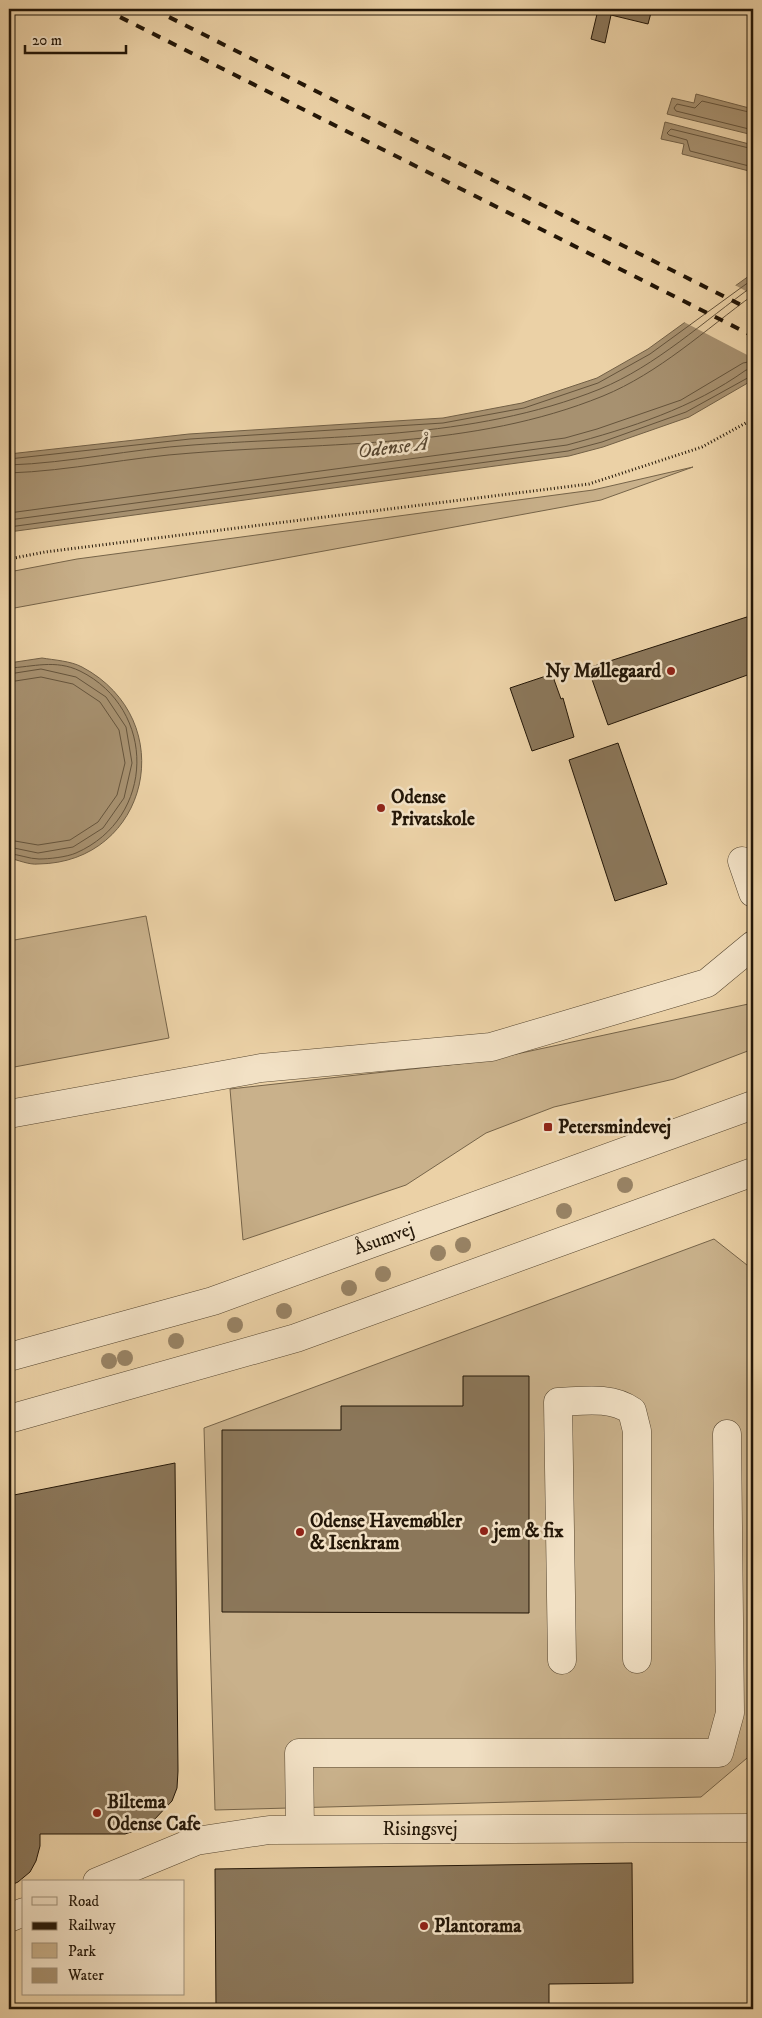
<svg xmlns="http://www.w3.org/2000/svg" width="762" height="2018" font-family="'IM FELL DW Pica',serif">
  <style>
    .green { fill: #c9b18b; stroke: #766449 }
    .water { fill: #a79170; stroke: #726046 }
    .pier { fill: #ebd1a6 }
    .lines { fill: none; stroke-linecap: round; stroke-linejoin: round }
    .shore { stroke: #65543c; stroke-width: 1 }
    .building { fill: #8b775a; stroke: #231607 }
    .minor-casing { stroke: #55452f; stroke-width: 29 }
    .path { stroke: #231607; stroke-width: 3; stroke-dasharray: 1 2.5; stroke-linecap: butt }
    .minor { stroke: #f2e1c5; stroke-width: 28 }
    .rail { stroke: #231607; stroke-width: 4; stroke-dasharray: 9 9; stroke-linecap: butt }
    .tree { fill: #988365 }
    .poi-dot { fill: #8f2418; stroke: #f2e1c5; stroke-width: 2 }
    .labels { text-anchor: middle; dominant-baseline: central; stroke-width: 5; stroke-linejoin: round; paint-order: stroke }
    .poi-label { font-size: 19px; font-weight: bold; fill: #231607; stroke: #f2e1c5; text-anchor: start }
    .street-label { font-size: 19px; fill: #231607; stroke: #f2e1c5 }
    .water-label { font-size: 20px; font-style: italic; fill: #584731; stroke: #f2e1c5 }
  </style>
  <rect width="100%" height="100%" fill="#ebd1a6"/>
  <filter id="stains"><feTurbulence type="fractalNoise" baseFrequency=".004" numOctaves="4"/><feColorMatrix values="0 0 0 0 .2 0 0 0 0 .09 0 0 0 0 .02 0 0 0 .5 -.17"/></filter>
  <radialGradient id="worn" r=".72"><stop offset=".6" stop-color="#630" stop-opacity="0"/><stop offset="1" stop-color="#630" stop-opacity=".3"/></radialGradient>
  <g class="green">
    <polygon points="693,467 601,500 9,609 9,572 77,559 593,490"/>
    <polygon points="146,916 169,1038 9,1068 9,941"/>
    <polygon points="753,1003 753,1049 674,1079 554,1107 486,1133 406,1185 243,1240 230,1089 484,1061"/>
    <polygon points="714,1239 752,1269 753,1753 701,1797 215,1810 204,1428"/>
  </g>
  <g class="water">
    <polygon points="696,94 753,109 753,135 667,114 672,98 694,103"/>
    <polygon points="665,122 753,145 753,172 682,154 684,144 661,139"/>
    <polygon points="753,273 753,378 746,384 689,417 603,447 569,456 9,532 9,454 189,434 443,418 522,403 597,378 648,349"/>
    <path d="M42,658C54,660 71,661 82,667C182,720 149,863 38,864C29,865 18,860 9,858V663Z"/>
  </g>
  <polygon class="pier" points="733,284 753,295 753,358 682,321"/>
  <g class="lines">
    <g class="shore">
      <polyline points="753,113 702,101 695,108 677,104 674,108 676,111 753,130"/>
      <polyline points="753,149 671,129 667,133 669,135 687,140 690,151 753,167"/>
      <polyline points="9,459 190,439 443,423 524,408 598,383 650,354 753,279"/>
      <path d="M9,465C70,463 131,449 193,445C329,435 471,441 600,389C656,366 704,321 753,286"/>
      <path d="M9,473C70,471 131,457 192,453C330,442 473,449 603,396C659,373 705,330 753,295"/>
      <polyline points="9,513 565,438 597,429 681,400 743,363 753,361"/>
      <path d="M9,520L567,445C630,428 693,408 746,370L753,369"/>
      <polyline points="9,527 568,451 602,442 686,412 753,375"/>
      <path d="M9,668C33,667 55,659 80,671C157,709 156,818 76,853C67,857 49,859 39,859C29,859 19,854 9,854"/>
      <polyline points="9,674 41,669 76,677 106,697 126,727 132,763 124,798 103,828 73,847 38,853 9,847"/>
      <polyline points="9,682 41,677 73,684 100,702 119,730 125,763 117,795 98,822 70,840 38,845 9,840"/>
    </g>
  </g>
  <g class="building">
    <polygon points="652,9 648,24 611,15 605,43 591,39 597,14 578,10"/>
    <polygon points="753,615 753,673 608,725 588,668"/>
    <polygon points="552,674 561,699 563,698 574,737 532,751 510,688"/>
    <polygon points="618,743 667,884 615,901 569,760"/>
    <polygon points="463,1376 529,1376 529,1613 222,1612 222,1430 341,1430 341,1406 463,1406"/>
    <polygon points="175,1463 178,1771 177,1788 172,1801 153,1821 140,1829 125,1834 40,1834 40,1846 36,1861 30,1872 18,1882 9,1886 9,1496"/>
    <polygon points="632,1863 633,1983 549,1984 549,2009 216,2009 215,1869"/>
  </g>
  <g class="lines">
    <defs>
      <g id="minor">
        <polyline points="742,861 753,893"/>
        <polyline points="9,1114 261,1068 491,1047 707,983 753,945"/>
        <polyline points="9,1357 213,1301 753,1105"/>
        <polyline points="9,1419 296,1338 753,1172"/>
        <path d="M562,1660L558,1402C583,1401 611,1396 632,1411L637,1431V1659"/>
        <polyline points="300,1829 299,1753 719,1753 730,1713 727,1434"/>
        <polyline points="97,1882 196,1841 269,1830 753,1828"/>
        <polyline points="9,1918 24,1912"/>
      </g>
    </defs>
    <use href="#minor" class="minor-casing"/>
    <polyline class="path" points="9,559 45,552 589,484 702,447 753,419"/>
    <use href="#minor" class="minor"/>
    <g class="rail">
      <polyline points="104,9 753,336"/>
      <polyline points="153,9 753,311"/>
    </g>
  </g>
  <g class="tree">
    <circle cx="625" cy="1185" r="8"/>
    <circle cx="564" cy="1211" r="8"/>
    <circle cx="463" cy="1245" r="8"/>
    <circle cx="438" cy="1253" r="8"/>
    <circle cx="383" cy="1274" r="8"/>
    <circle cx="349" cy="1288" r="8"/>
    <circle cx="284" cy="1311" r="8"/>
    <circle cx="235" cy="1325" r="8"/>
    <circle cx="176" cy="1341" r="8"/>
    <circle cx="125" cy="1358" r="8"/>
    <circle cx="109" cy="1361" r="8"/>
  </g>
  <g class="poi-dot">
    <circle cx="671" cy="671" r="5"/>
    <circle cx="381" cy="808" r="5"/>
    <rect x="543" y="1122" width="10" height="10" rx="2.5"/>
    <circle cx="484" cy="1531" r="5"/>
    <circle cx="300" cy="1532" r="5"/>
    <circle cx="97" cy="1813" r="5"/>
    <circle cx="424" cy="1926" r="5"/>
  </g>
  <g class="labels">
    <g class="poi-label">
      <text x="661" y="671" text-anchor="end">Ny Møllegaard</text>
      <text x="391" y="797">Odense<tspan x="391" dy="22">Privatskole</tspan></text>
      <text x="558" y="1127">Petersmindevej</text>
      <text x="310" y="1521">Odense Havemøbler<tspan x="310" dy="22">&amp; Isenkram</tspan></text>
      <text x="494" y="1531">jem &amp; fix</text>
      <text x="107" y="1802">Biltema<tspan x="107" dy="22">Odense Cafe</tspan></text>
      <text x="434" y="1926">Plantorama</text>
    </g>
    <g class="street-label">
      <text transform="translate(384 1239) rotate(-20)">Åsumvej</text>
      <text x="420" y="1829">Risingsvej</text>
    </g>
    <g class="water-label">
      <text transform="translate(393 448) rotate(-7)">Odense Å</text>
    </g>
  </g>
  <rect width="762" height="2018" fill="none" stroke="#ebd1a6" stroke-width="30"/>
  <rect x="10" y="10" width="742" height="1998" fill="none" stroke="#231607" stroke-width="2.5"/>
  <rect x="15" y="15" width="732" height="1988" fill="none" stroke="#231607"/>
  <rect x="22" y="1880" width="162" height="115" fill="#f2e1c5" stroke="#9f9079"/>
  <rect x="32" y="1897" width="25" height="8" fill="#f2e1c5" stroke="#9f9079"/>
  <text x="68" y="1906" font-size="15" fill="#231607">Road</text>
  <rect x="32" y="1922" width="25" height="8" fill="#231607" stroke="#9f9079"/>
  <text x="68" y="1930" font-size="15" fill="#231607">Railway</text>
  <rect x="32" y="1943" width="25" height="15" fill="#c9b18b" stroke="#9f9079"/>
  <text x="68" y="1956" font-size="15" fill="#231607">Park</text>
  <rect x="32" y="1968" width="25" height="15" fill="#a79170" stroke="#9f9079"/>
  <text x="68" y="1980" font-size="15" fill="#231607">Water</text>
  <path d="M25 45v8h101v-8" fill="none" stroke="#231607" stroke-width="2.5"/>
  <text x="32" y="45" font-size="15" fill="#231607" stroke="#f2e1c5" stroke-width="4" paint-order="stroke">20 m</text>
  <rect width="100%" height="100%" filter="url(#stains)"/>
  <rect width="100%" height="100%" fill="url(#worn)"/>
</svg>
